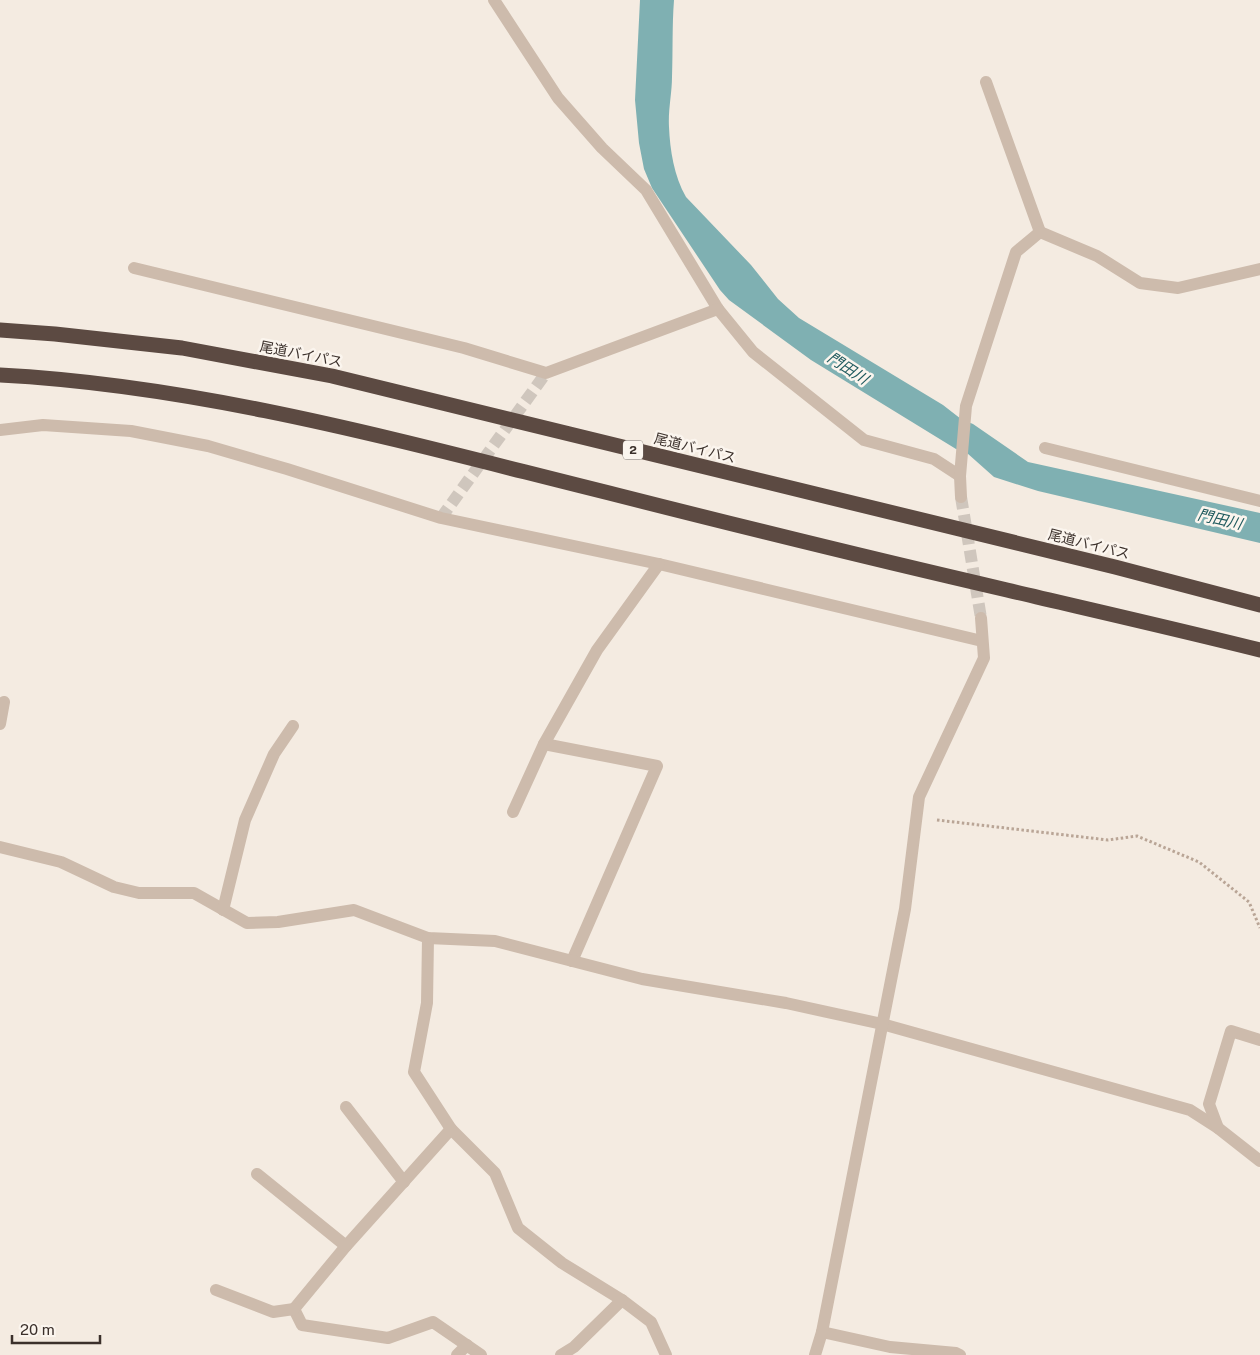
<svg xmlns="http://www.w3.org/2000/svg" width="1260" height="1355" font-family="'Public Sans','Noto Sans JP',sans-serif">
  <style>
    .water { fill: #7fb0b2 }
    .lines { fill: none; stroke-linecap: round; stroke-linejoin: round }
    .street-tunnel { stroke: #cfc6bd; stroke-width: 12; stroke-dasharray: 12 6; stroke-linecap: butt }
    .path { stroke: #b9a596; stroke-width: 3; stroke-dasharray: 2.5 2.5; stroke-linecap: butt }
    .street { stroke: #cdbbac; stroke-width: 12 }
    .highway { stroke: #5c4a42; stroke-width: 15 }
    .labels { text-anchor: middle; dominant-baseline: central; stroke-width: 5; stroke-linejoin: round; paint-order: stroke }
    .shield { fill: #fbf5ee; stroke: #756b66; stroke-width: 1 }
    .shield-label { font-size: 12px; font-weight: bold; fill: #3b302b }
    .street-label { font-size: 14px; fill: #3b302b; stroke: #fbf5ee }
    .water-label { font-size: 15px; font-style: italic; fill: #1f5a5e; stroke: #fbf5ee }
  </style>
  <rect width="100%" height="100%" fill="#f4ebe1"/>
  <path class="water" d="M640,0H674C672,26 673,51 672,77C672,93 668,110 669,127C670,150 674,176 686,197L751,265L778,299L799,318L943,405L961,419L973,424L1028,462L1260,513V543L1038,491L994,477L967,453L956,449L811,360L729,300L720,290L652,188L644,169L639,143L635,100Z"/>
  <g class="lines">
    <g class="street-tunnel">
      <polyline points="961,497 981,618"/>
      <polyline points="441,518 546,373"/>
    </g>
    <polyline class="path" points="937,820 1108,840 1137,836 1199,862 1249,902 1260,928"/>
    <g class="street">
      <polyline points="494,0 558,98 602,148 646,190 718,309 753,352 864,440 934,459 960,476"/>
      <polyline points="986,82 1040,232"/>
      <polyline points="134,268 464,348 546,373 718,309"/>
      <polyline points="0,430 43,425 131,431 208,446 287,469 441,518 659,564 982,641"/>
      <polyline points="1045,448 1260,501"/>
      <polyline points="961,497 960,476 966,406 1016,252 1040,232 1097,256 1140,283 1178,288 1260,269"/>
      <polyline points="0,724 4,702"/>
      <polyline points="544,744 657,766 572,961"/>
      <polyline points="513,812 544,744 597,650 659,564"/>
      <polyline points="0,847 61,862 114,887 139,893 194,893 247,923 278,922 354,910 428,938 495,941 642,979 786,1003 882,1024 1190,1110 1218,1128 1260,1161"/>
      <polyline points="223,910 245,820 274,754 293,726"/>
      <polyline points="428,938 427,1003 414,1072 451,1129 495,1173 518,1228 562,1263 622,1300 651,1322 666,1355"/>
      <polyline points="346,1107 404,1182"/>
      <polyline points="1218,1128 1209,1104 1231,1031 1260,1040"/>
      <polyline points="451,1129 346,1246 294,1309 302,1325 388,1338 433,1322 481,1355"/>
      <polyline points="257,1174 346,1246"/>
      <polyline points="216,1290 273,1312 294,1309"/>
      <polyline points="822,1332 890,1347 956,1353 960,1355"/>
      <polyline points="457,1355 467,1345"/>
      <polyline points="561,1355 574,1347 622,1300"/>
      <polyline points="815,1355 822,1332 905,909 919,797 984,658 981,618"/>
    </g>
    <g class="highway">
      <polyline points="0,330 55,334 182,348 332,376 1115,567 1260,605"/>
      <path d="M0,375C210,386 414,445 617,495C747,528 877,560 1007,590C1092,610 1176,629 1260,650"/>
    </g>
  </g>
  <g class="labels">
    <rect class="shield" x="623" y="440.5" width="20" height="19" rx="4"/>
    <g class="shield-label">
      <text x="633" y="450">2</text>
    </g>
    <g class="street-label">
      <text transform="translate(301 354) rotate(11)">尾道バイパス</text>
      <text transform="translate(695 448) rotate(14)">尾道バイパス</text>
      <text transform="translate(1089 544) rotate(14)">尾道バイパス</text>
    </g>
    <g class="water-label">
      <text transform="translate(848 368) rotate(33)">門田川</text>
      <text transform="translate(1220 519) rotate(13)">門田川</text>
    </g>
  </g>
  <path d="M12 1335v8h88v-8" fill="none" stroke="#3b302b" stroke-width="2.5"/>
  <text x="20" y="1335" font-size="15" fill="#3b302b" stroke="#fbf5ee" stroke-width="4" paint-order="stroke">20 m</text>
</svg>
